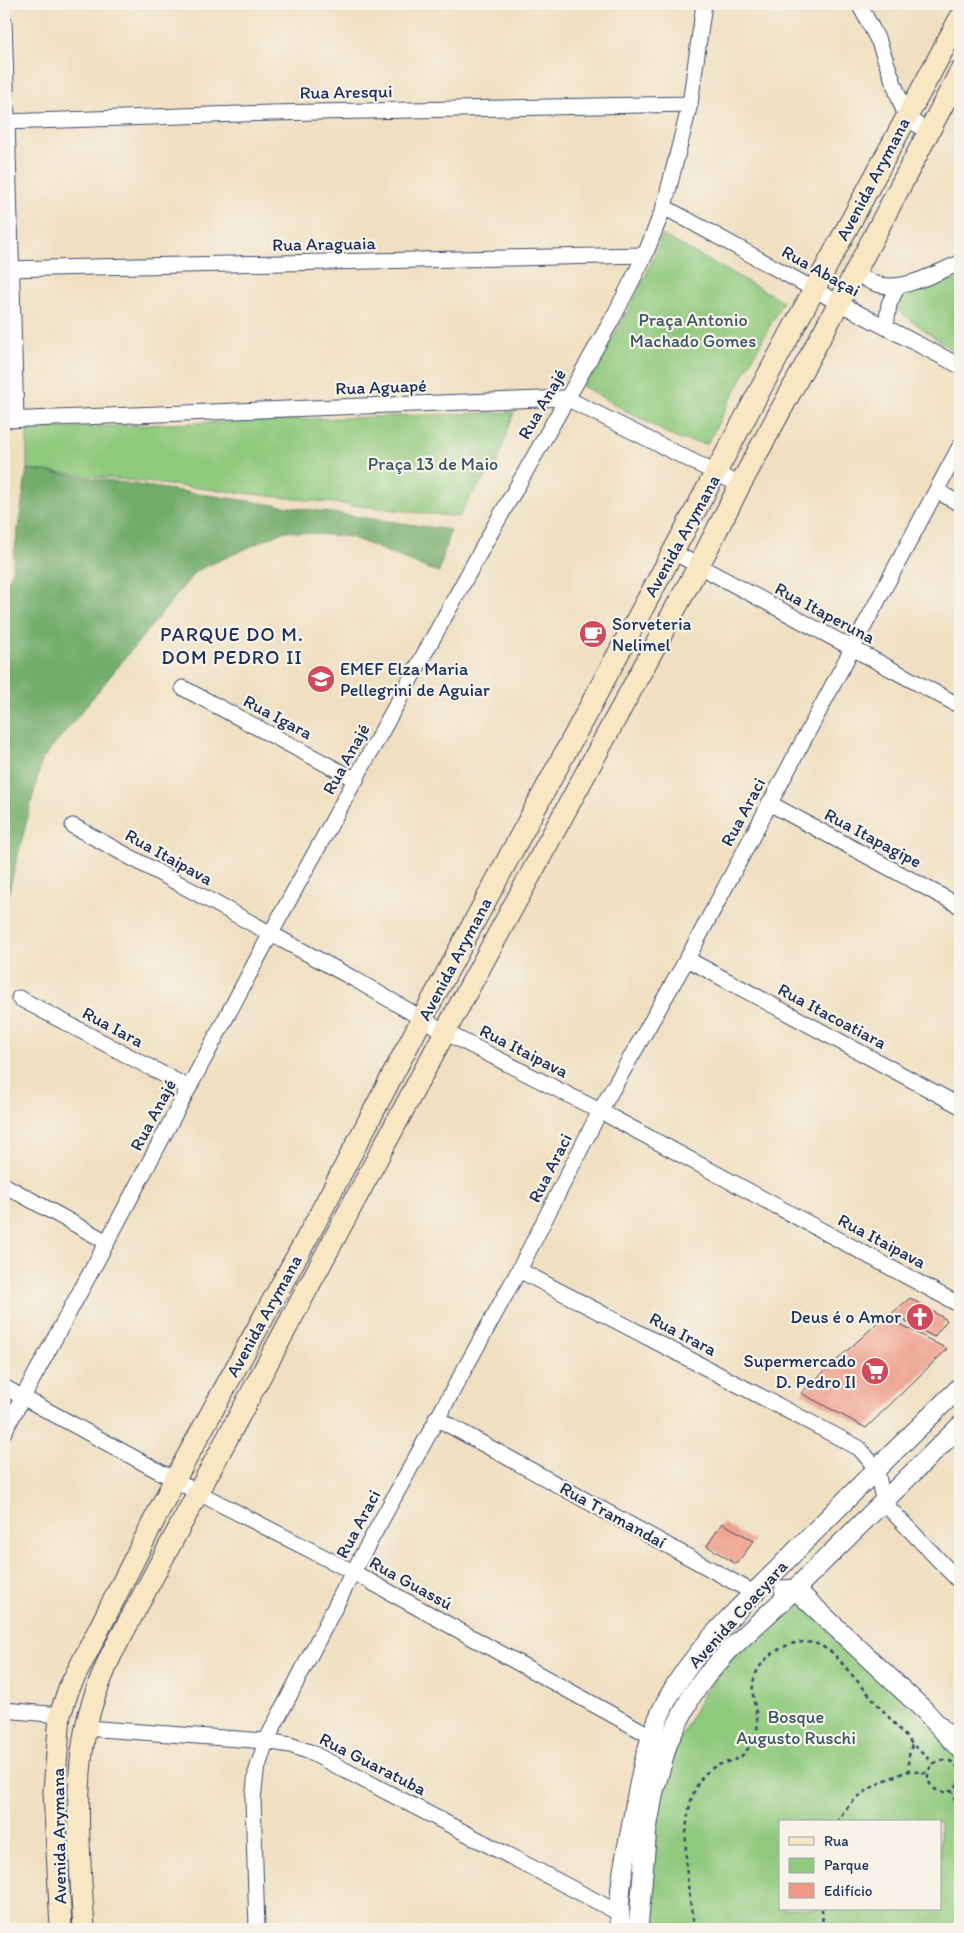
<svg xmlns="http://www.w3.org/2000/svg" width="964" height="1933" font-family="Itim,sans-serif">
  <style>
    .green { fill: #8fc97d; stroke: #557c6e; fill-rule: evenodd }
    .forest { fill: #73ad6c; stroke: #476e65 }
    .building { fill: #ee9984 }
    .lines { fill: none; stroke-linecap: round; stroke-linejoin: round }
    .minor-casing { stroke: #3b496d; stroke-width: 17 }
    .tertiary-casing { stroke: #3b496d; stroke-width: 21 }
    .secondary-casing { stroke: #3b496d; stroke-width: 23 }
    .path { stroke: #3b496d; stroke-width: 2.5; stroke-dasharray: 4 4; stroke-linecap: butt }
    .minor { stroke: #fff; stroke-width: 15 }
    .tertiary { stroke: #fff; stroke-width: 19 }
    .secondary { stroke: #f9e7c3; stroke-width: 21 }
    .labels { text-anchor: middle; dominant-baseline: central; stroke-width: 4.5; stroke-linejoin: round; paint-order: stroke }
    .street-label { font-size: 18px; fill: #1b2f5e; stroke: #f7f3e8 }
    .park-label { font-size: 18px; fill: #385666; stroke: #f7f3e8 }
    .poi-label { font-size: 18px; fill: #1b2f5e; stroke: #f7f3e8; text-anchor: start }
    .quarter-label { font-size: 20px; letter-spacing: 1px; fill: #1b2f5e; stroke: #f7f3e8 }
  </style>
  <rect width="100%" height="100%" fill="#f7f3e8"/>
  <filter id="ink" filterUnits="userSpaceOnUse"><feTurbulence type="fractalNoise" baseFrequency=".02" numOctaves="2"/><feDisplacementMap in="SourceGraphic" scale="10" xChannelSelector="R" yChannelSelector="G"/><feConvolveMatrix kernelMatrix="1 2 1 2 8 2 1 2 1" color-interpolation-filters="sRGB"/></filter>
  <filter id="wash" filterUnits="userSpaceOnUse"><feTurbulence type="fractalNoise" baseFrequency=".0096" numOctaves="4" result="noise"/><feDisplacementMap in="SourceGraphic" scale="20" xChannelSelector="R" yChannelSelector="G"/><feGaussianBlur stdDeviation="1.12" result="paint"/><feColorMatrix in="noise" values="0 0 0 0 0 0 0 0 0 0 0 0 0 0 0 0 0 1.4 0 .05"/><feComposite in="paint" operator="in"/></filter>
  <g filter="url(#wash)">
    <rect width="100%" height="100%" fill="#f0dfc0"/>
    <g class="green">
      <path d="M662,235L783,301L707,444L677,439L582,386C613,338 643,290 662,235Z"/>
      <polygon points="960,279 960,358 941,342 896,309 906,291"/>
      <polygon points="514,412 497,463 468,500 459,517 27,469 27,429"/>
      <path d="M794,1598L960,1753V1929H643L661,1796L678,1741L704,1693L730,1658ZM780,1822H940V1909H780Z"/>
    </g>
    <polygon class="forest" points="27,469 450,530 439,572 426,568 351,537 285,531 196,571 42,760 4,911 4,584 11,576"/>
    <g id="blocks">
      <g class="building">
        <polygon points="594,622 603,629 594,648 581,639"/>
        <polygon points="910,1298 947,1320 934,1337 891,1314"/>
        <polygon points="885,1316 947,1349 866,1428 801,1393"/>
        <polygon points="722,1523 754,1541 736,1564 707,1546"/>
      </g>
    </g>
  </g>
  <g filter="url(#ink)">
    <use href="#blocks" fill-opacity="0" stroke="#3b496d" stroke-width="1"/>
    <g class="lines">
      <defs>
        <g id="minor">
          <polyline points="859,4 879,42 906,117 928,132"/>
          <polyline points="4,21 16,419"/>
          <polyline points="4,122 272,113 690,104"/>
          <polyline points="664,207 839,303 960,366"/>
          <polyline points="4,269 645,255"/>
          <path d="M854,272C860,275 865,279 871,282C900,295 934,273 960,263"/>
          <polyline points="886,327 889,304 898,286"/>
          <polyline points="4,420 566,398 740,485"/>
          <polyline points="937,491 960,504"/>
          <polyline points="673,552 960,706"/>
          <polyline points="183,688 356,780"/>
          <polyline points="769,803 960,906"/>
          <polyline points="73,826 356,980 445,1032 600,1111 960,1305"/>
          <polyline points="687,959 960,1106"/>
          <polyline points="19,998 189,1088"/>
          <polyline points="4,1185 107,1242"/>
          <polyline points="519,1270 859,1448 876,1468 884,1503 960,1582"/>
          <polyline points="4,1387 197,1492 353,1572 651,1736 661,1740"/>
          <polyline points="436,1418 754,1593"/>
          <polyline points="4,1432 107,1242 271,933 494,527 614,316 645,255 664,207 690,104 704,4"/>
          <polyline points="4,1710 60,1715"/>
          <polyline points="86,1728 266,1741 290,1745 310,1752 619,1913"/>
          <polyline points="257,1929 253,1799 256,1773 266,1741 353,1572 519,1270 600,1111 687,959 960,446"/>
        </g>
        <g id="tertiary">
          <polyline points="784,1590 795,1589 925,1711 960,1749"/>
          <path d="M621,1929C616,1899 625,1859 631,1828C639,1783 646,1738 668,1698C696,1647 740,1607 781,1566C840,1505 899,1446 960,1387"/>
          <polyline points="638,1929 647,1829 654,1791 668,1742 692,1695 706,1676 729,1650 795,1589 960,1426"/>
        </g>
        <g id="secondary">
          <polyline points="61,1929 54,1791 60,1715 69,1688 175,1479 314,1225 423,1017 960,18"/>
          <path d="M84,1929C80,1863 73,1793 86,1727C91,1702 101,1679 111,1655L445,1032L698,567L740,485L839,303L960,72"/>
        </g>
      </defs>
      <use href="#minor" class="minor-casing"/>
      <use href="#tertiary" class="tertiary-casing"/>
      <use href="#secondary" class="secondary-casing"/>
      <g class="path">
        <path d="M912,1745C909,1754 907,1761 909,1771L928,1773"/>
        <circle cx="944" cy="1776" r="16"/>
        <polyline points="951,1790 960,1814"/>
        <path d="M837,1822C852,1795 881,1780 909,1771"/>
        <polyline points="822,1909 823,1929"/>
        <path d="M695,1929C687,1891 673,1795 711,1769C725,1759 741,1765 751,1743C752,1739 756,1734 757,1729C760,1716 748,1694 755,1676C763,1654 793,1636 817,1644C822,1646 828,1650 833,1653L913,1745L934,1764"/>
      </g>
      <use href="#minor" class="minor"/>
      <use href="#tertiary" class="tertiary"/>
      <use href="#secondary" class="secondary"/>
    </g>
  </g>
  <defs>
    <symbol id="cafe-disc" viewBox="-11 -11 22 22"><circle r="9.5" fill="#d1495b" stroke="#f7f3e8"/><path d="M-5.5-4.5H6V0H3Q3 3.5 0 3.5H-2.5Q-5.5 3.5-5.5 0ZM3-3.2v2h1.7v-2ZM-6 4.5H4V6H-6Z" fill="#fff"/></symbol>
    <symbol id="school-disc" viewBox="-11 -11 22 22"><circle r="9.5" fill="#d1495b" stroke="#f7f3e8"/><path d="M0-5L7-2L0 1L-7-2ZM-4 1L0 2.5L4 1V4Q0 6-4 4Z" fill="#fff"/></symbol>
    <symbol id="church-disc" viewBox="-11 -11 22 22"><circle r="9.5" fill="#d1495b" stroke="#f7f3e8"/><path d="M-1.2-6h2.4v3.5h3.3v2.4h-3.3V6h-2.4V-.1h-3.3v-2.4h3.3Z" fill="#fff"/></symbol>
    <symbol id="supermarket-disc" viewBox="-11 -11 22 22"><circle r="9.5" fill="#d1495b" stroke="#f7f3e8"/><path d="M-6-5.5h2.5l.6 2H6L4.5 2H-2.5L-4.4-4H-6ZM-1.5 3.2a1.3 1.3 0 1 0 .1 0ZM3 3.2a1.3 1.3 0 1 0 .1 0Z" fill="#fff"/></symbol>
  </defs>
  <g fill-rule="evenodd">
    <use href="#cafe-disc" x="577" y="618" width="32" height="32"/>
    <use href="#school-disc" x="305" y="663" width="32" height="32"/>
    <use href="#church-disc" x="904" y="1301" width="32" height="32"/>
    <use href="#supermarket-disc" x="859" y="1355" width="32" height="32"/>
  </g>
  <g class="labels">
    <g class="street-label">
      <text transform="translate(346 92) rotate(-1)">Rua Aresqui</text>
      <text transform="translate(873 179) rotate(-62)">Avenida Arymana</text>
      <text transform="translate(324 244) rotate(-1)">Rua Araguaia</text>
      <text transform="translate(821 271) rotate(29)">Rua Abaçai</text>
      <text transform="translate(381 387) rotate(-2)">Rua Aguapé</text>
      <text transform="translate(542 404) rotate(-60)">Rua Anajé</text>
      <text transform="translate(682 536) rotate(-61)">Avenida Arymana</text>
      <text transform="translate(825 613) rotate(28)">Rua Itaperuna</text>
      <text transform="translate(278 717) rotate(28)">Rua Igara</text>
      <text transform="translate(346 759) rotate(-61)">Rua Anajé</text>
      <text transform="translate(743 812) rotate(-62)">Rua Araci</text>
      <text transform="translate(873 838) rotate(28)">Rua Itapagipe</text>
      <text transform="translate(169 857) rotate(29)">Rua Itaipava</text>
      <text transform="translate(455 959) rotate(-62)">Avenida Arymana</text>
      <text transform="translate(832 1016) rotate(28)">Rua Itacoatiara</text>
      <text transform="translate(113 1027) rotate(28)">Rua Iara</text>
      <text transform="translate(524 1051) rotate(27)">Rua Itaipava</text>
      <text transform="translate(153 1115) rotate(-62)">Rua Anajé</text>
      <text transform="translate(550 1168) rotate(-63)">Rua Araci</text>
      <text transform="translate(882 1241) rotate(28)">Rua Itaipava</text>
      <text transform="translate(264 1316) rotate(-61)">Avenida Arymana</text>
      <text transform="translate(683 1334) rotate(28)">Rua Irara</text>
      <text transform="translate(613 1515) rotate(29)">Rua Tramandaí</text>
      <text transform="translate(358 1524) rotate(-62)">Rua Araci</text>
      <text transform="translate(411 1583) rotate(29)">Rua Guassú</text>
      <text transform="translate(738 1614) rotate(-48)">Avenida Coacyara</text>
      <text transform="translate(373 1764) rotate(27)">Rua Guaratuba</text>
      <text transform="translate(59 1836) rotate(-91)">Avenida Arymana</text>
    </g>
    <g class="park-label">
      <text x="693" y="320">Praça Antonio<tspan x="693" dy="21">Machado Gomes</tspan></text>
      <text x="433" y="464">Praça 13 de Maio</text>
      <text x="796" y="1717">Bosque<tspan x="796" dy="21">Augusto Ruschi</tspan></text>
    </g>
    <g class="poi-label">
      <text x="612" y="624">Sorveteria<tspan x="612" dy="21">Nelimel</tspan></text>
      <text x="340" y="669">EMEF Elza Maria<tspan x="340" dy="21">Pellegrini de Aguiar</tspan></text>
      <text x="901" y="1317" text-anchor="end">Deus é o Amor</text>
      <text x="856" y="1361" text-anchor="end">Supermercado<tspan x="856" dy="21">D. Pedro II</tspan></text>
    </g>
    <g class="quarter-label">
      <text x="232" y="634">PARQUE DO M.<tspan x="232" dy="23">DOM PEDRO II</tspan></text>
    </g>
  </g>
  <rect width="964" height="1933" fill="none" stroke="#f7f3e8" stroke-width="20"/>
  <rect x="779" y="1820" width="162" height="90" fill="#f7f3e8" stroke="#9fa5b1"/>
  <rect x="789" y="1837" width="25" height="8" fill="#f9e7c3" stroke="#9fa5b1"/>
  <text x="824" y="1846" font-size="15" fill="#1b2f5e">Rua</text>
  <rect x="789" y="1858" width="25" height="15" fill="#8fc97d" stroke="#9fa5b1"/>
  <text x="824" y="1870" font-size="15" fill="#1b2f5e">Parque</text>
  <rect x="789" y="1883" width="25" height="15" fill="#ee9984" stroke="#9fa5b1"/>
  <text x="824" y="1896" font-size="15" fill="#1b2f5e">Edifício</text>
</svg>
